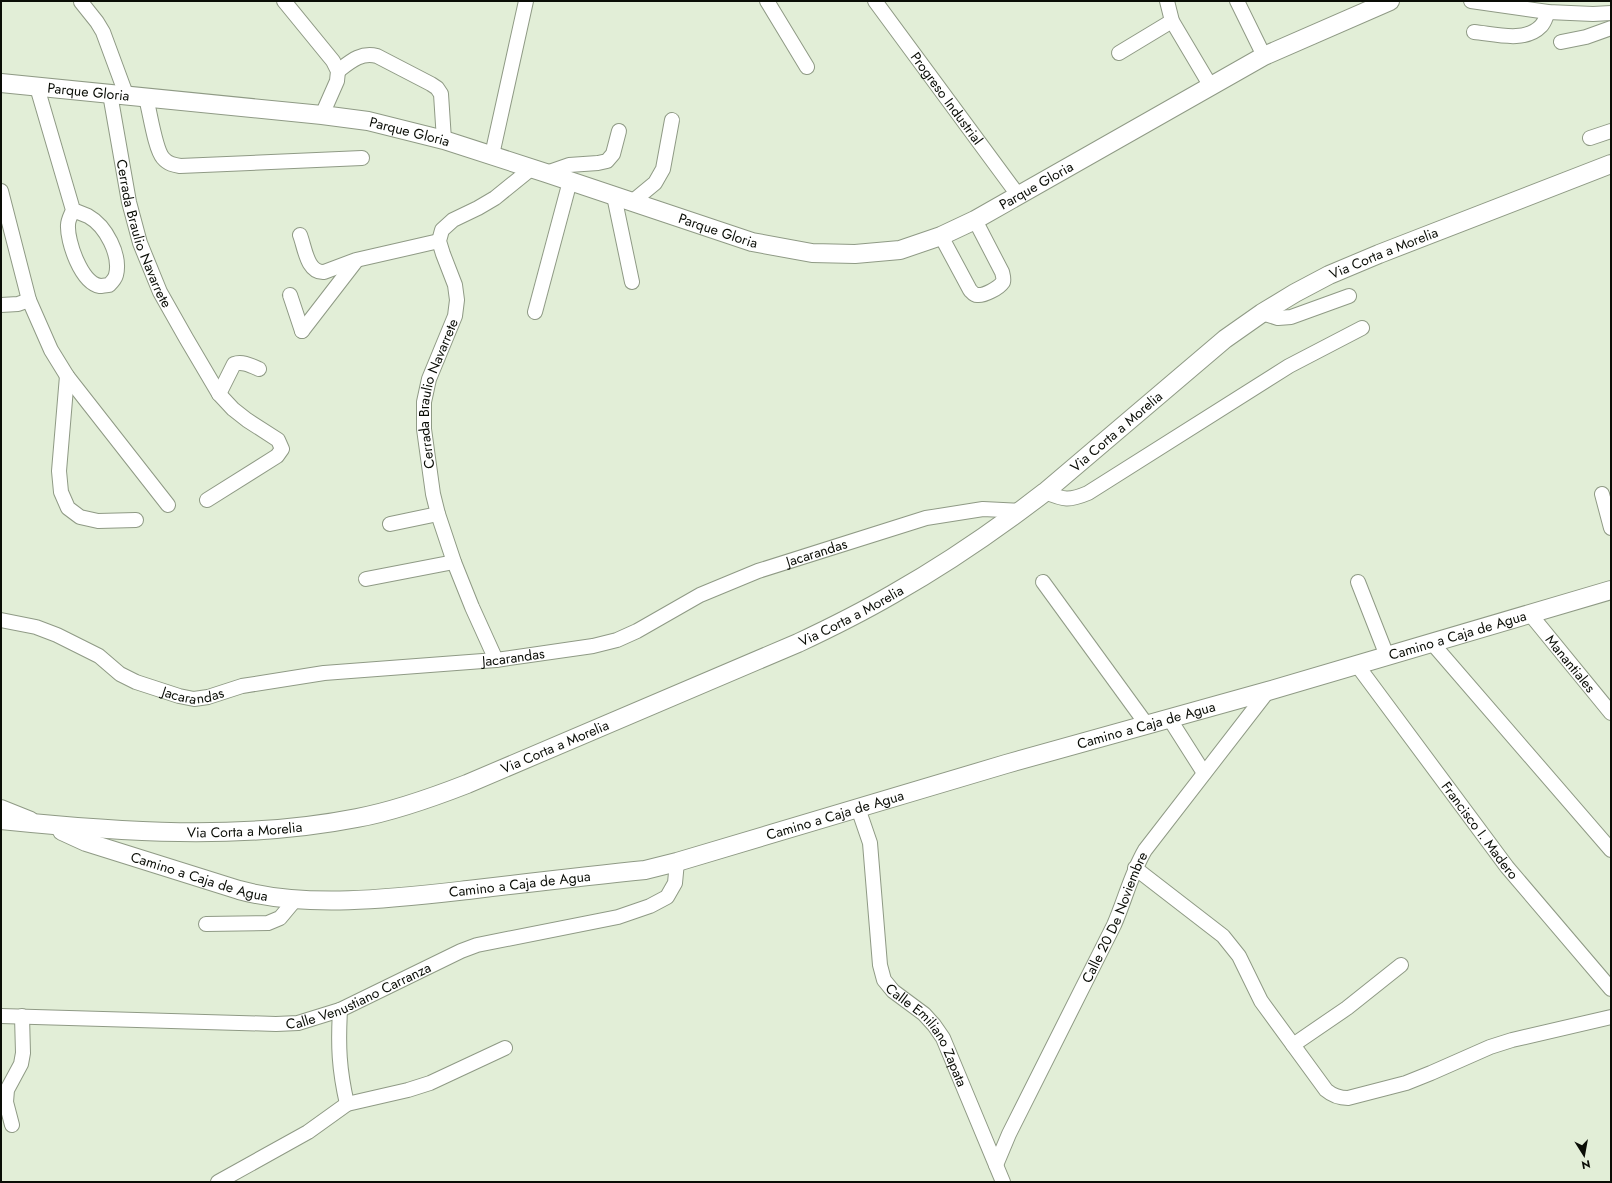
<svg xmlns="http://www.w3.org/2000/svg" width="1612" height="1183" font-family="Jost,sans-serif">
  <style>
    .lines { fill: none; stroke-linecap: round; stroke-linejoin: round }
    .minor-casing { stroke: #8f9a85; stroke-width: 16 }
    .major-casing { stroke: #8f9a85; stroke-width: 20 }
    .minor { stroke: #fff; stroke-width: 14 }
    .major { stroke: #fff; stroke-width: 18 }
    .labels { text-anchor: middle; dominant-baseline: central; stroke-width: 3; stroke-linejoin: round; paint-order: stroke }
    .street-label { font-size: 14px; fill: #0a0d06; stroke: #e2eed7 }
  </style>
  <rect width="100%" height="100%" fill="#e2eed7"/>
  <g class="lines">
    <defs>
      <g id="minor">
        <polyline points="284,1 333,61 338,71 337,81 322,115"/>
        <polyline points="767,1 807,67"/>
        <path id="s1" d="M875,1L1018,195"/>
        <polyline points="1167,1 1172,21 1210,85"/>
        <polyline points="1237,1 1264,56"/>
        <polyline points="1471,1 1548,12 1593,14 1611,13"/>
        <polyline points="81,2 97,22 103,32 127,97"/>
        <path d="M1474,32C1495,34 1525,43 1541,26C1545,22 1546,16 1548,12"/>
        <polyline points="1561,42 1586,37 1611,28"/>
        <polyline points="1119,53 1172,21"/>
        <path d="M338,71C351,61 361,52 377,56L431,84L437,88L441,94L444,140"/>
        <path d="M37,87L73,210C71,215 68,220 68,225C67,241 81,283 100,286C102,286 106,285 109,285C112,282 115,279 116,275C121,255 106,226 88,216C83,214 78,212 73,210"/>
        <path id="s2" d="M110,94L129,202L140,243L160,292L186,338L219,394L233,409L247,420L278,440L282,449L277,456L207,500"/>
        <path d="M146,98C150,112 155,149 163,158C168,164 174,165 180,166L362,158"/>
        <polyline points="1590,138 1611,131"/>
        <polyline points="492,155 526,1"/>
        <polyline points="546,173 569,165 598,163 607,161 613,154 619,131"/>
        <polyline points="1,191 29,300 51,350 67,376 168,505"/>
        <polyline points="614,196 632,282"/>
        <polyline points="632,202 655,183 663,169 672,120"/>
        <path d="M300,235C305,248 307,273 324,272L356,260L439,241"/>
        <path d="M941,236L970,290C972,292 974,295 977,295C984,296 999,288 1003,282C1004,279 1003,276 1002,272L975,220"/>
        <polyline points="290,295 302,331"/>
        <polyline points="1,305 18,304 29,300"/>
        <polyline points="535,312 570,181"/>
        <polyline points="1262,313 1278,318 1291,317 1349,296"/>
        <polyline points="302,331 356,261"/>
        <polyline points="67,376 59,471 61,492 68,508 80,517 98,521 136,520"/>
        <path d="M219,394L234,364C242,361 250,365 259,369"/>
        <path d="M1045,492C1064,500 1069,501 1088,493L1289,366L1362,328"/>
        <polyline points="1602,494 1611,528"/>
        <polyline points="390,524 438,514"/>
        <polyline points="366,579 454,562"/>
        <polyline points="1043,582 1147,725"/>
        <polyline points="1358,582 1387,656"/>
        <path id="s3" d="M1530,614L1611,713"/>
        <path id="s4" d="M1,620L36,627L57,635L99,656L120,674L136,682L179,696L194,699L208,697L242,686L324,673L496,660L593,646L617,640L637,631L700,595L758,571L926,518L983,509L1021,511"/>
        <polyline points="1432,643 1611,850"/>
        <path id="s5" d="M496,660L472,607L454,562L438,514L433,494L424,429V402L429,379L455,316L457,300L455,285L443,254L439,241L442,230L453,220L478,208L495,198L532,168"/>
        <path id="s6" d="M1357,665L1507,867L1611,989"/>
        <polyline points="1169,718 1204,773"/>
        <polyline points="1,807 31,819"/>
        <path id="s7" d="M858,808L870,843L880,965L884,980L893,991L924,1014L934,1025L943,1038L1003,1182"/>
        <path d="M1135,868L1223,936L1239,956L1261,1001L1326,1090C1333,1096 1339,1098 1348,1098L1406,1083L1431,1073L1490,1047L1512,1040L1611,1017"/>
        <polyline points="206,924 268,923 280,918 295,900"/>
        <path d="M340,1010C338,1046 339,1069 347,1104"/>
        <path id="s8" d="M1,1016L276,1024L298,1023L340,1010L461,951L477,945L618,917L650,906L667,897L675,883L677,862"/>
        <polyline points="1293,1045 1347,1008 1401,965"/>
        <polyline points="12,1125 6,1102 7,1090 21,1064 23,1053 22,1016"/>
        <path id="s9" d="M996,1165L1009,1134L1114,925C1125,900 1131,874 1145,850L1268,691"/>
        <polyline points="218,1182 308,1132 347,1104 408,1090 430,1083 505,1048"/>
      </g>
      <g id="major">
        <path id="s10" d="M1,83L322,115L368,121L444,140L546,173L752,242L812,253L855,254L900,250L941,236L975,220L1264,56L1390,1"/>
        <path id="s11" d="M1,820C119,832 240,841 357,818C395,811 431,798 467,784L798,643C830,628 862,612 893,594C946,564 997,529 1045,492L1225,339L1262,313L1295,293L1329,275L1379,254L1611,164"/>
        <path id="s12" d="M62,831L86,842L239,890C308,909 397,898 468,890C527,883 586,876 645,870L677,862L1006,764L1268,691L1611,590"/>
      </g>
    </defs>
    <use href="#minor" class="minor-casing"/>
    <use href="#major" class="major-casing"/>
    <use href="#minor" class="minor"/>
    <use href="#major" class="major"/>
  </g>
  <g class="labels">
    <g class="street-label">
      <text stroke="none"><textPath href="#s10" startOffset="88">Parque Gloria</textPath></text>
      <text stroke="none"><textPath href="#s1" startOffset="121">Progreso Industrial</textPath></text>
      <text stroke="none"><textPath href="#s10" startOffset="412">Parque Gloria</textPath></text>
      <text stroke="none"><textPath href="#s10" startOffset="1072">Parque Gloria</textPath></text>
      <text stroke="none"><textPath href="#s10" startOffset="736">Parque Gloria</textPath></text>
      <text stroke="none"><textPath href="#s2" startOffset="144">Cerrada Braulio Navarrete</textPath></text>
      <text stroke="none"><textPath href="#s11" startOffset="1540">Via Corta a Morelia</textPath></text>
      <text stroke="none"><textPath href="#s5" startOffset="281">Cerrada Braulio Navarrete</textPath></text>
      <text stroke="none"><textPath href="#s11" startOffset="1216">Via Corta a Morelia</textPath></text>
      <text stroke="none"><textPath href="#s4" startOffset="858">Jacarandas</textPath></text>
      <text stroke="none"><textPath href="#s11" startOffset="892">Via Corta a Morelia</textPath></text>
      <text stroke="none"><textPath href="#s12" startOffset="1441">Camino a Caja de Agua</textPath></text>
      <text stroke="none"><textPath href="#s4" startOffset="534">Jacarandas</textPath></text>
      <text stroke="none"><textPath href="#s3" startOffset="64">Manantiales</textPath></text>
      <text stroke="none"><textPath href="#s4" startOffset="210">Jacarandas</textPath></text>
      <text stroke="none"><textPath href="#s12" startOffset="1117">Camino a Caja de Agua</textPath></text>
      <text stroke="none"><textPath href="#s11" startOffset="568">Via Corta a Morelia</textPath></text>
      <text stroke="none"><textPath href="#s12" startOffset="793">Camino a Caja de Agua</textPath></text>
      <text stroke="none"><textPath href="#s11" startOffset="244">Via Corta a Morelia</textPath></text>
      <text stroke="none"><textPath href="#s6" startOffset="206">Francisco I. Madero</textPath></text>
      <text stroke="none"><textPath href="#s12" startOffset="145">Camino a Caja de Agua</textPath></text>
      <text stroke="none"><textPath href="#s12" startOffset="469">Camino a Caja de Agua</textPath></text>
      <text stroke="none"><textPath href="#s9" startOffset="275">Calle 20 De Noviembre</textPath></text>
      <text stroke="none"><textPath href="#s8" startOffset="363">Calle Venustiano Carranza</textPath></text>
      <text stroke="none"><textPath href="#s7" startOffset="246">Calle Emiliano Zapata</textPath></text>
    </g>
  </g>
  <rect width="1612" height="1183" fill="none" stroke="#0a0d06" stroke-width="4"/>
  <g transform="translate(1584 1155) rotate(169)" stroke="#e2eed7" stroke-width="3" paint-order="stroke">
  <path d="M0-3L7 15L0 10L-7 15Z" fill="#0a0d06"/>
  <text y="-6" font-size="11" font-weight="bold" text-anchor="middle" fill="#0a0d06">N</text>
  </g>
</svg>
